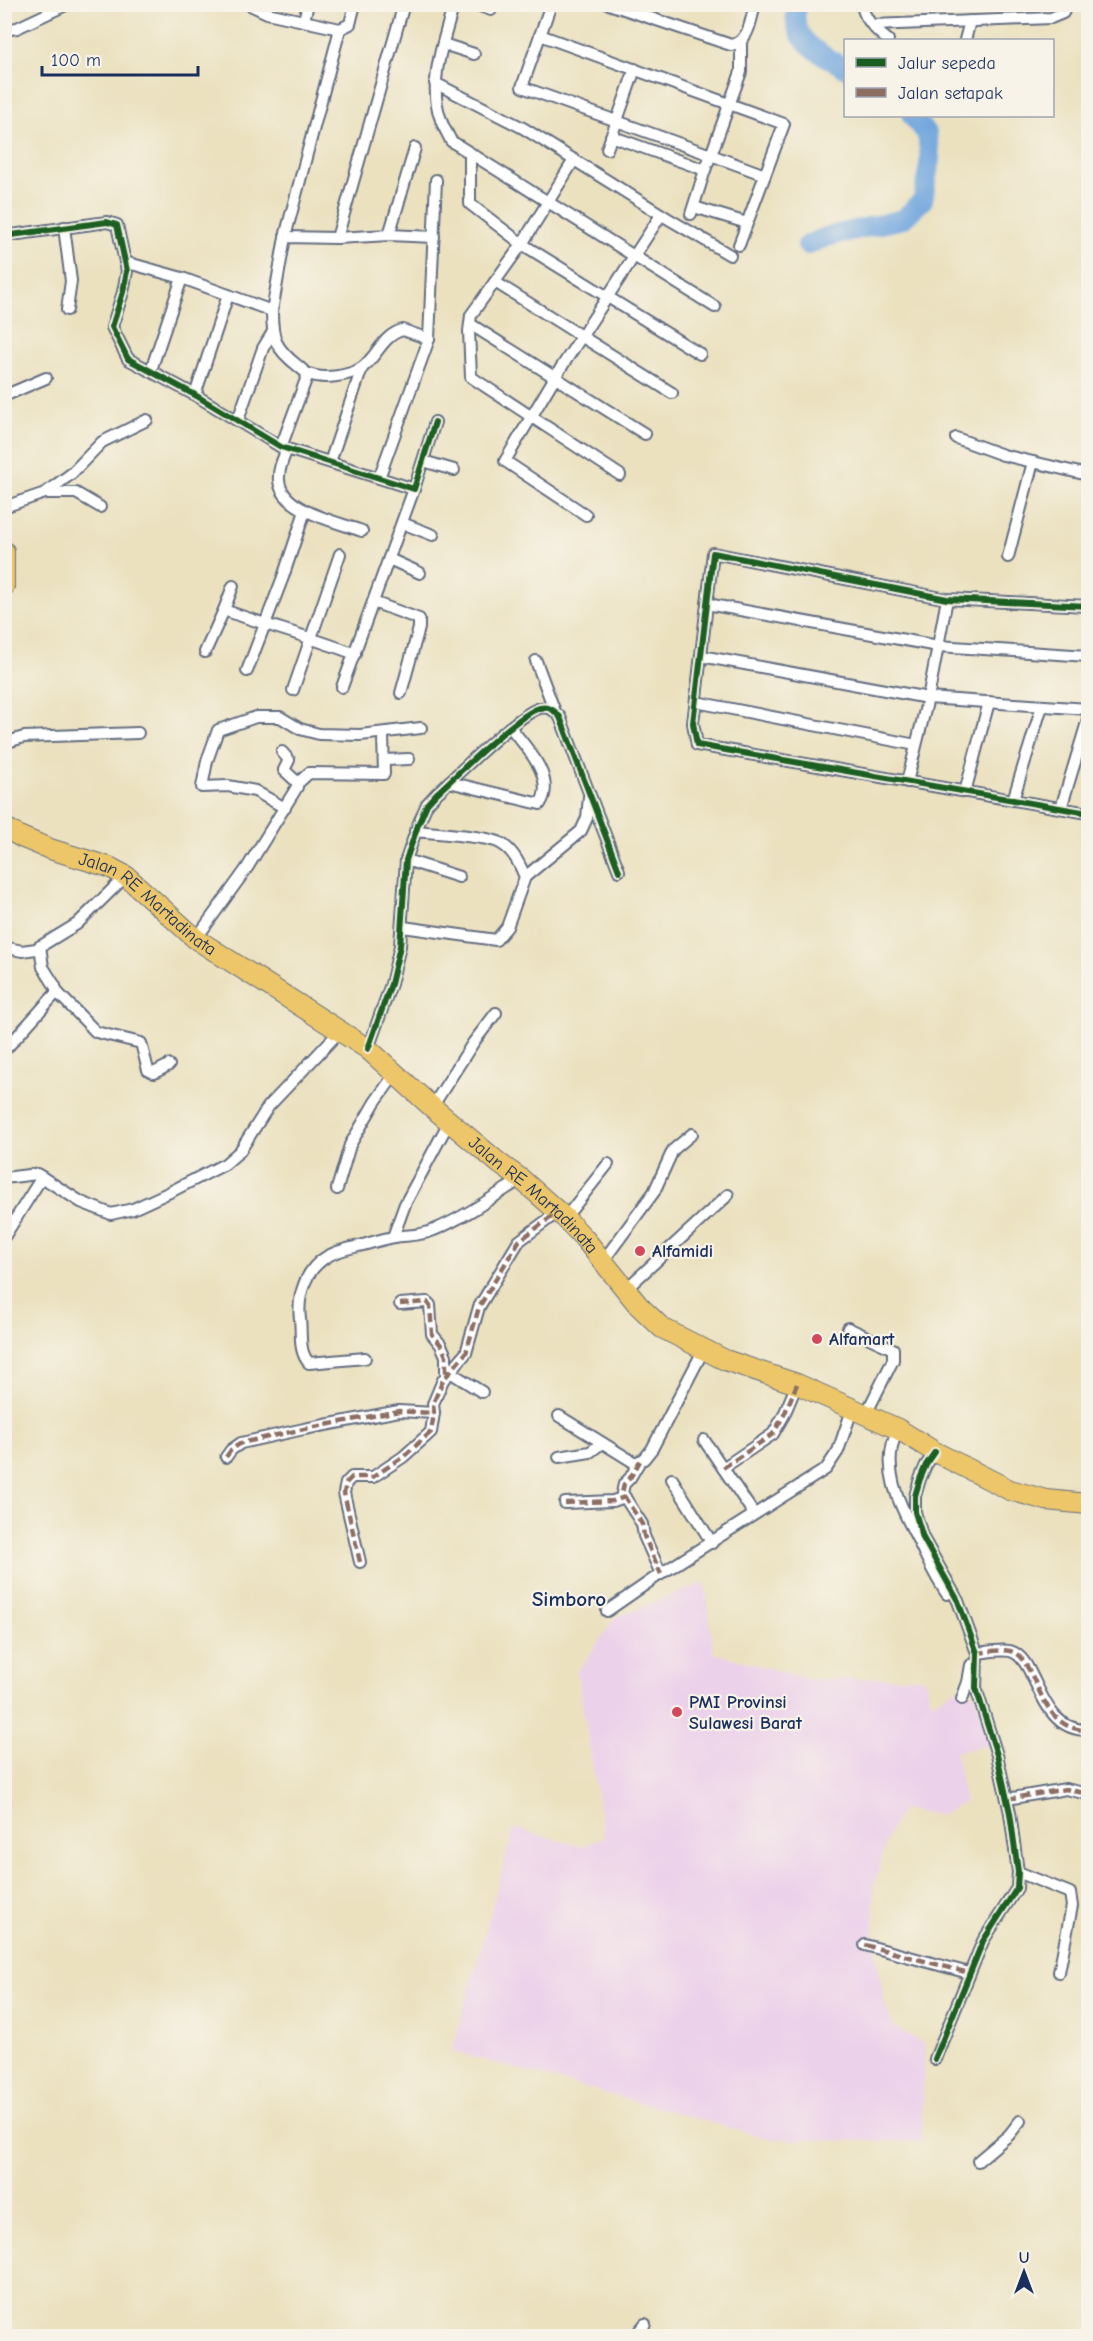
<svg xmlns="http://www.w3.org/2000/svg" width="1093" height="2341" font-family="'Comic Neue',sans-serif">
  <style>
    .built { fill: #ecd1ea }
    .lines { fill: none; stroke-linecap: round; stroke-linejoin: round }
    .river { stroke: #71a6de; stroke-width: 20 }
    .street-casing { stroke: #646d80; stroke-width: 14 }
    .highway-casing { stroke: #646d80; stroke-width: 22 }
    .street { stroke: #fff; stroke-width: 10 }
    .highway { stroke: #ecc669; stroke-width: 20 }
    .quiet { stroke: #8d6e63; stroke-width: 4.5; stroke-dasharray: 9 4.5; stroke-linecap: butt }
    .cycleway-casing { stroke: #f7f3e8; stroke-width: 10 }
    .cycleway { stroke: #1b5e20; stroke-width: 6 }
    .poi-dot { fill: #d1495b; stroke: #f7f3e8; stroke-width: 2 }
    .labels { text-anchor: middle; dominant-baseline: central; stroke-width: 4.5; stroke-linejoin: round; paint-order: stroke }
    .street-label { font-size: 18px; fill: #1b2f5e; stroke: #f7f3e8 }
    .poi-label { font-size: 18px; font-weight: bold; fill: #1b2f5e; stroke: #f7f3e8; text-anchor: start }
    .quarter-label { font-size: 21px; font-weight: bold; fill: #1b2f5e; stroke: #f7f3e8 }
  </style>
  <rect width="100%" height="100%" fill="#f7f3e8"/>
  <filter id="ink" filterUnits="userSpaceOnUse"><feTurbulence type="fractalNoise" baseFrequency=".0167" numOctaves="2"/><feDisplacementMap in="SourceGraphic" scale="12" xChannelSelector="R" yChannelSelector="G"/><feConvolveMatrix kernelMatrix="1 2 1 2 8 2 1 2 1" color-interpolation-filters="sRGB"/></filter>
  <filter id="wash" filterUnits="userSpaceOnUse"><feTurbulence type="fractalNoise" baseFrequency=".008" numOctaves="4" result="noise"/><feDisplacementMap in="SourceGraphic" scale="24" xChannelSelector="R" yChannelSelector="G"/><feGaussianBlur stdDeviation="1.35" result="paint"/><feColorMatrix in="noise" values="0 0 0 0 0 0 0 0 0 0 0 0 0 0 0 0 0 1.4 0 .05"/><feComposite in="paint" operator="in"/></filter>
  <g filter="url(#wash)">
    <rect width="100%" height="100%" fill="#ebe1bf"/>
    <polygon class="built" points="705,1583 714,1653 812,1680 924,1677 931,1702 963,1686 976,1697 991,1745 955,1752 965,1802 940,1815 903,1809 889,1832 873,1889 875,1949 885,2004 894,2027 925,2044 921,2142 771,2139 452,2051 514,1828 582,1847 604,1837 577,1672 616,1617"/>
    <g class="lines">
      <g class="river">
        <path d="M797,4C788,41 820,52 846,69"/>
        <polyline points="807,245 826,237 903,219 923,200 930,159 927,134 912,116"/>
      </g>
    </g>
  </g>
  <g filter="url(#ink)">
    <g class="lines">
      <defs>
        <g id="street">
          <polyline points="248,4 267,13 340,29 350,24 355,4"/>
          <path d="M454,4C444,40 427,83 441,120C443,127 448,134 451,141L715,307"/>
          <polyline points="474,4 491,10"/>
          <polyline points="551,4 522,87 711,155 741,72 741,42"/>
          <path d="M609,4L731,45C749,43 751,19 755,4"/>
          <path d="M862,4C863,18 877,32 888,40"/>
          <polyline points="304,20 308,4"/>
          <polyline points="873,25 1051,18 1063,13 1067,4"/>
          <polyline points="4,30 17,28 68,4"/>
          <polyline points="540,35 784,124 739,245"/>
          <polyline points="965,40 970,21"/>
          <polyline points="443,44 474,54"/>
          <polyline points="435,83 523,128 667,218 730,255"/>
          <polyline points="611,136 705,170 711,155 765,175"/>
          <polyline points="607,149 635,69"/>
          <polyline points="470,153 470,204 522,244 471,315 469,331 471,377 620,475"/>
          <polyline points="574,160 522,244 700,354"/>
          <polyline points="694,207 747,223"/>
          <polyline points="691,214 705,170"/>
          <polyline points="64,227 71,281 67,310"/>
          <polyline points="389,235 415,148"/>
          <polyline points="4,236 107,222 117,225 127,271 123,292 112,327 128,359 195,395 281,447 414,489 435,422"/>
          <polyline points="285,237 340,29"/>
          <polyline points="337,238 389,235 434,237"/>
          <polyline points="125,262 182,278 272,311 285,237 337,238 404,4"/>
          <polyline points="495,282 672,393"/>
          <path d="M272,311C272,339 275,348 298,366C301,368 305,373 309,374C323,380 351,376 363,367C377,356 384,334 403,330L429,339"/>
          <polyline points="470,324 645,434"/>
          <polyline points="151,370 182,278"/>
          <polyline points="195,395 228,295"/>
          <polyline points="4,396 46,378"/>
          <polyline points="238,420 263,348 272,333"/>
          <polyline points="956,438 1003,455 1088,475"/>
          <polyline points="281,447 308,374"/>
          <path d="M287,449C283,459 278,469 279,480C281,511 338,522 362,531"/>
          <polyline points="423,461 454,470"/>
          <polyline points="330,462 362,368"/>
          <polyline points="379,478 429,339 436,180"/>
          <polyline points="45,493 76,493 100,507"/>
          <polyline points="4,507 45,493 71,474 102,442 147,420"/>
          <polyline points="586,515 505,461 555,377 661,215"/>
          <polyline points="402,523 433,535"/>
          <polyline points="1008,557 1033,462"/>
          <polyline points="389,559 420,573"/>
          <polyline points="373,602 419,619 419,628 401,693"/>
          <polyline points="707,604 938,646 1088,656"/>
          <polyline points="1088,606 947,599 713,553 693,723 697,745 1088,813"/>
          <polyline points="224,610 233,586"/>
          <path d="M205,652L224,610C268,626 311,637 355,654"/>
          <polyline points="701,656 928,698 1088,709"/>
          <polyline points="536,661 554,709"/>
          <polyline points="247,671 283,577 305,511"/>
          <polyline points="342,687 414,489"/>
          <polyline points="293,690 340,554"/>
          <polyline points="696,702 916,745"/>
          <polyline points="4,743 24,737 138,733"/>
          <polyline points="384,760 409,759"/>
          <path d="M449,782L540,804C557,778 525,746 510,727"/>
          <polyline points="907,782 928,698 947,599"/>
          <polyline points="298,783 309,773 384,774 383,734"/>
          <polyline points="965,792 989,702"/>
          <polyline points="1013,800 1042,706"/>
          <polyline points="285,808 255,791 228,786 202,787 207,761 218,730 256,717 280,717 300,729 319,734 360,735 421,728"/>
          <polyline points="1061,808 1088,719"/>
          <polyline points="406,860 459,877"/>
          <polyline points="525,877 581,831 587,818 589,797"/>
          <path d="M403,927L496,940L507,927L525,877C520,864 512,849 500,843C488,836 432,833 415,831"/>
          <polyline points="196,939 247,868 297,787 297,782 284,770 289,760 282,752"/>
          <polyline points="4,947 22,951 36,949 77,924 126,876"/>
          <polyline points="57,992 96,1032 141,1043 148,1070 154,1073 169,1065"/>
          <path d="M368,1049L391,984L400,946L406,860L418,825L427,804L437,793C456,776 519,713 540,708C549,706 554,710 560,717L619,871"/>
          <polyline points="4,1051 57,992 55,986 43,967 40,946"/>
          <polyline points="432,1107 473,1043 496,1013"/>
          <polyline points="4,1178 37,1174 81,1202 111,1214 133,1209 170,1192 225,1164 240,1151 268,1107 340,1031"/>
          <polyline points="337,1189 350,1145 375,1102 395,1074"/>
          <polyline points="565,1218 608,1164"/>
          <polyline points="4,1237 42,1177"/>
          <polyline points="393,1237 405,1204 449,1122"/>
          <polyline points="603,1261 654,1192 673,1150 692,1134"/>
          <polyline points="626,1289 728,1195"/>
          <polyline points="400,1304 427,1302 430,1305 432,1334 441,1345 446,1356 446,1377"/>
          <polyline points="848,1328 893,1349 893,1360 865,1416"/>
          <path d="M365,1358L309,1363C298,1351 302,1334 300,1319C297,1295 306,1268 328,1256C338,1250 351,1248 363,1245C373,1242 383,1239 394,1237C408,1235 421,1236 434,1230C465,1217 493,1197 521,1179"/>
          <polyline points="450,1372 482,1392"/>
          <polyline points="559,1416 635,1463 644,1459 652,1449 704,1349"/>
          <path d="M898,1429C879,1468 900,1505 918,1540C927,1559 935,1577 947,1594"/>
          <polyline points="704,1440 754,1514"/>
          <polyline points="226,1457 231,1450 241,1443 304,1429 399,1411 434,1413 433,1404 443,1380 466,1353 479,1307 519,1241 550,1218 555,1211"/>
          <polyline points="559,1457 590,1452 602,1443"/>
          <polyline points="640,1461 630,1478 624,1484 622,1493 642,1524 644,1536 661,1574"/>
          <polyline points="723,1468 773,1434 784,1415 797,1384"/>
          <polyline points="672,1479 712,1543"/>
          <polyline points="565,1503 613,1501 625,1497"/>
          <polyline points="360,1562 344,1493 346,1483 352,1477 373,1477 403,1457 431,1432 434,1413"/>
          <polyline points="607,1611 659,1575 826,1469 838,1451 852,1410"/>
          <path d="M977,1653C987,1652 1000,1649 1010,1651C1039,1658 1036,1731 1088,1730"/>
          <polyline points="962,1699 968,1682 971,1665"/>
          <polyline points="1007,1799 1066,1789 1088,1794"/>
          <polyline points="1018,1872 1070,1893 1072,1906 1059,1972"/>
          <polyline points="865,1945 969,1973"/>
          <polyline points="935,2059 983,1941 1017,1888 1018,1872 1010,1813 997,1755 976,1688 977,1653 958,1601 923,1538 915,1512 915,1496 920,1479 926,1465 935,1452"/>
          <polyline points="978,2161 1009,2135 1020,2121"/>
          <polyline points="635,2336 645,2324"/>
        </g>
        <g id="highway">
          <polyline points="4,551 4,586"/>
          <path id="s1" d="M4,827L21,837L50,849L109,867L126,876L196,939L368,1049L432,1107L500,1164L521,1179L565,1218L584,1238L639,1306L662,1328L725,1360L797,1384L898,1429L935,1452L1010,1490L1046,1500L1088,1504"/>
        </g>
      </defs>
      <use href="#street" class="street-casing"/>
      <use href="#highway" class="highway-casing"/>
      <use href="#street" class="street"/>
      <use href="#highway" class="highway"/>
      <g class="quiet">
        <polyline points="400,1304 427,1302 430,1305 432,1334 441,1345 446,1356 446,1377"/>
        <polyline points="226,1457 231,1450 241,1443 304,1429 399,1411 434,1413 433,1404 443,1380 466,1353 479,1307 519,1241 550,1218 555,1211"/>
        <polyline points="640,1461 630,1478 624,1484 622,1493 642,1524 644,1536 661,1574"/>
        <polyline points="723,1468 773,1434 784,1415 797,1384"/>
        <polyline points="565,1503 613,1501 625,1497"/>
        <polyline points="360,1562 344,1493 346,1483 352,1477 373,1477 403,1457 431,1432 434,1413"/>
        <path d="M977,1653C987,1652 1000,1649 1010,1651C1039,1658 1036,1731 1088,1730"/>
        <polyline points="1007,1799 1066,1789 1088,1794"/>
        <polyline points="865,1945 969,1973"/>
      </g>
      <defs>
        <g id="cycleway">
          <polyline points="4,236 107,222 117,225 127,271 123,292 112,327 128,359 195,395 281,447 414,489 435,422"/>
          <polyline points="1088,606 947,599 713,553 693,723 697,745 1088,813"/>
          <path d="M368,1049L391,984L400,946L406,860L418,825L427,804L437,793C456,776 519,713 540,708C549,706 554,710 560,717L619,871"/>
          <polyline points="935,2059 983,1941 1017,1888 1018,1872 1010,1813 997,1755 976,1688 977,1653 958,1601 923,1538 915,1512 915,1496 920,1479 926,1465 935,1452"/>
        </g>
      </defs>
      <use href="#cycleway" class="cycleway-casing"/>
      <use href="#cycleway" class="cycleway"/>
    </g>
  </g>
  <g class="poi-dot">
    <circle cx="640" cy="1251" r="6"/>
    <circle cx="817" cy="1339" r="6"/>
    <circle cx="677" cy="1712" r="6"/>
  </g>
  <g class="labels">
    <g class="street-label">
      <text stroke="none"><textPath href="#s1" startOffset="165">Jalan RE Martadinata</textPath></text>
      <text stroke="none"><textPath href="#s1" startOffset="651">Jalan RE Martadinata</textPath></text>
    </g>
    <g class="poi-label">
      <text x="652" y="1251">Alfamidi</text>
      <text x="829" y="1339">Alfamart</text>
      <text x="689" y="1702">PMI Provinsi<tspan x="689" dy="21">Sulawesi Barat</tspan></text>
    </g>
    <g class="quarter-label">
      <text x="569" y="1599">Simboro</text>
    </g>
  </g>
  <rect width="1093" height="2341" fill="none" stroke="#f7f3e8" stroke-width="24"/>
  <rect x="844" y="39" width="210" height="78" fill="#f7f3e8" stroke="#9fa5b1" stroke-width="1.5"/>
  <rect x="856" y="58" width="30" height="9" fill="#1b5e20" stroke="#9fa5b1" stroke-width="1.5"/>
  <text x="898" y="69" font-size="18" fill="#1b2f5e">Jalur sepeda</text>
  <rect x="856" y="88" width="30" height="9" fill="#8d6e63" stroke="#9fa5b1" stroke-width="1.5"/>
  <text x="898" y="99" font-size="18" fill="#1b2f5e">Jalan setapak</text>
  <g transform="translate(1024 2272)" stroke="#f7f3e8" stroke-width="4.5" paint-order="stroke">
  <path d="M0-4.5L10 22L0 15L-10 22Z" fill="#1b2f5e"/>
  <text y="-9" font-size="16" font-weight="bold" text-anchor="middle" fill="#1b2f5e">U</text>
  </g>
  <path d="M42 66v9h156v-9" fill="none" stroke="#1b2f5e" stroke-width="3"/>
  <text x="51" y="66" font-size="18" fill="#1b2f5e" stroke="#f7f3e8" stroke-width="4.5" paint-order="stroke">100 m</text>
</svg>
